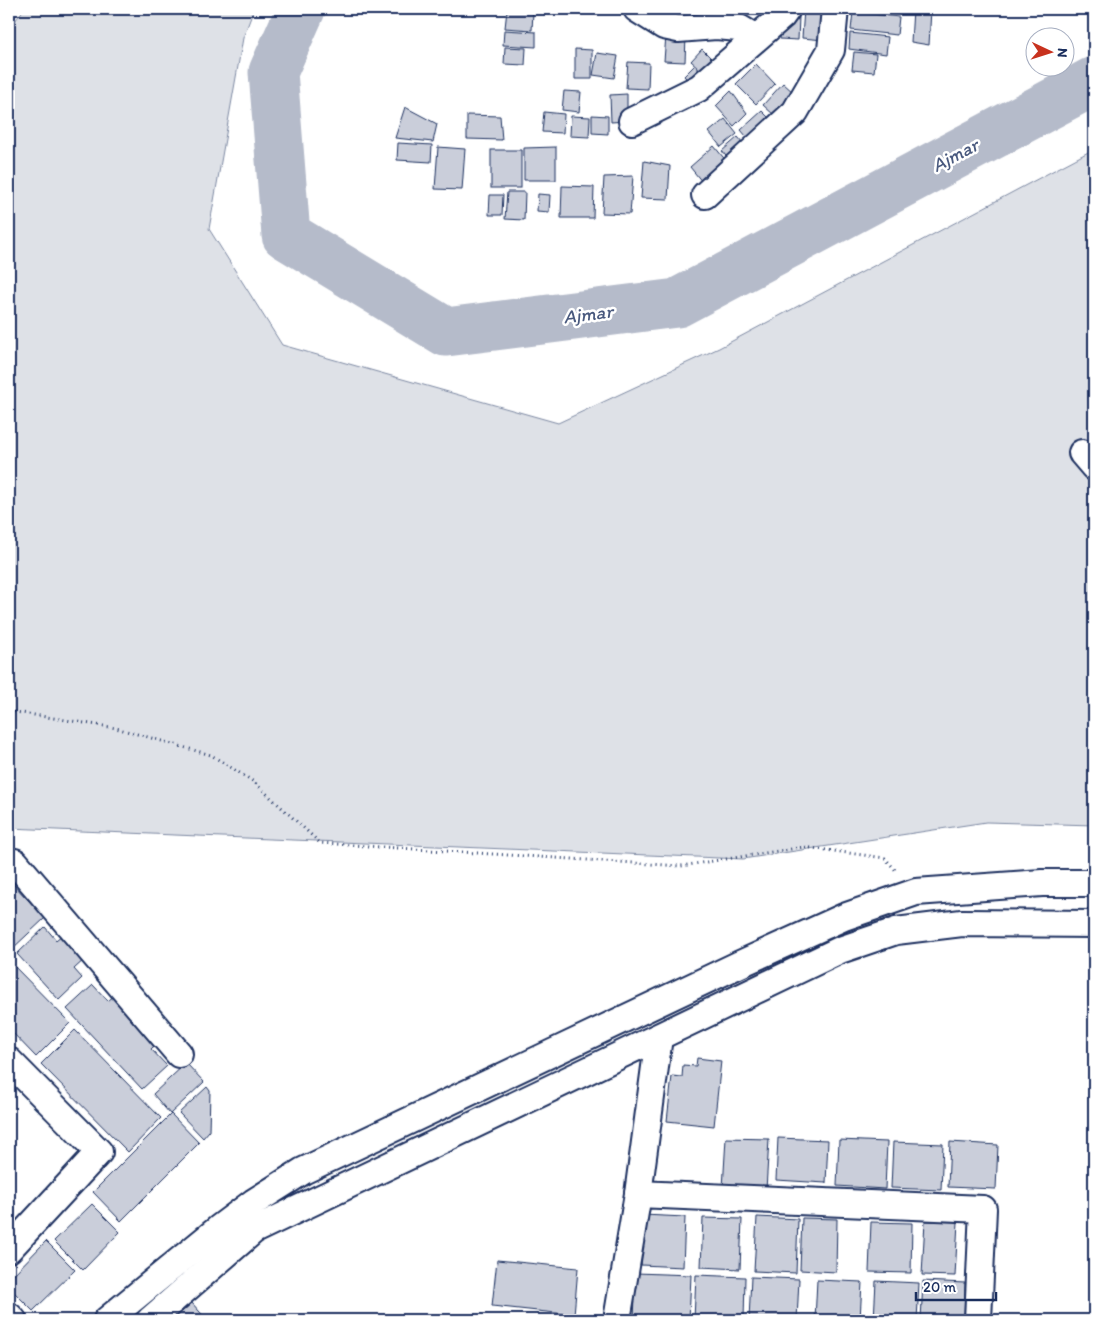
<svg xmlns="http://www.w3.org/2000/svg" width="1103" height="1329" font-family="Itim,sans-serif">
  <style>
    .green { fill: #dee1e7; stroke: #7c88a2 }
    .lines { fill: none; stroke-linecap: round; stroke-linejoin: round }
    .river { stroke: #b5bbca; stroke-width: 49 }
    .building { fill: #caceda; stroke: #1b2f5e }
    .minor-casing { stroke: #1b2f5e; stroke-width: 30 }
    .path { stroke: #1b2f5e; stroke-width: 3; stroke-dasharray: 1 4; stroke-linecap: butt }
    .minor { stroke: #fff; stroke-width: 26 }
    .labels { text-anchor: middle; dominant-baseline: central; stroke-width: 5; stroke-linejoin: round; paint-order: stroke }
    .water-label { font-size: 19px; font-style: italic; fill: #49597e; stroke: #fff }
  </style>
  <rect width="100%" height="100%" fill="#fff"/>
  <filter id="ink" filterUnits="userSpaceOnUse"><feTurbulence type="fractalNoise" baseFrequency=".02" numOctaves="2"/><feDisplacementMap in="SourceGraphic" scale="10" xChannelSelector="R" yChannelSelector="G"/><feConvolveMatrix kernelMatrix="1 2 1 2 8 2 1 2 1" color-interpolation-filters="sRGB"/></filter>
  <g filter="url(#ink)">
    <polygon class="green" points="24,9 254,9 243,38 209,229 282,345 558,423 719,348 1094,149 1094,825 986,822 743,859 9,828 9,29"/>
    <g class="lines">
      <polyline class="river" points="301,9 273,72 286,235 446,332 677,303 1094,81"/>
    </g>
    <g class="building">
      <polygon points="666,9 685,9 680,20 664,13"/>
      <polygon points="804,9 826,9 824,40 802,38"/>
      <polygon points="913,9 931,9 929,45 911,42"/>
      <polygon points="507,10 533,12 532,30 505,28"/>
      <polygon points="853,12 899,17 897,35 851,30"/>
      <polygon points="782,16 799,17 798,40 780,39"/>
      <polygon points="504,30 536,32 536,47 503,45"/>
      <polygon points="850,33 888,37 886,54 849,49"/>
      <polygon points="666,35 686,36 685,62 664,61"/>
      <polygon points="505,47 526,48 525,65 504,64"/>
      <polygon points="575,49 592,50 592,79 575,79"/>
      <polygon points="702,49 717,64 707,75 691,61"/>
      <polygon points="854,52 876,54 874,72 852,70"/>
      <polygon points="597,53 618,56 614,78 593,75"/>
      <polygon points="628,62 649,63 648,89 626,88"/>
      <polygon points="756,64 775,84 756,104 736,84"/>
      <polygon points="695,65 706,78 695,88 684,76"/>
      <polygon points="783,83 794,93 774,115 763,105"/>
      <polygon points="564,91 581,92 579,112 562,110"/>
      <polygon points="731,91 747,113 734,126 716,106"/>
      <polygon points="627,94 627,121 611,122 610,95"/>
      <polygon points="405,107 437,124 433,142 395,138"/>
      <polygon points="762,111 774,123 752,143 741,130"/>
      <polygon points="544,112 564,114 563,133 542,132"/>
      <polygon points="467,115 500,116 502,140 467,139"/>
      <polygon points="592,115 608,116 608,134 592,133"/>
      <polygon points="571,116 590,117 589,137 570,136"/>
      <polygon points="725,119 737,134 721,147 709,132"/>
      <polygon points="738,137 749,150 732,164 722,151"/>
      <polygon points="398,143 432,145 431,162 397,160"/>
      <polygon points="714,146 732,168 707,188 690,167"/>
      <polygon points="438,147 465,149 462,190 435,189"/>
      <polygon points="556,147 556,180 524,180 524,148"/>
      <rect x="491" y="150" width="30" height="38"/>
      <polygon points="644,161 670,166 668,199 641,198"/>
      <polygon points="633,176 630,214 602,213 604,177"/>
      <polygon points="562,186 594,187 593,218 561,218"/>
      <polygon points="507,192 525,192 524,220 505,219"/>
      <polygon points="538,194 550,195 549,212 537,211"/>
      <polygon points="490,195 503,195 502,215 489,215"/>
      <polygon points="13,884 45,918 11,950 9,948 9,888"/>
      <polygon points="45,927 56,940 63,934 86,958 74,969 82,978 59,1000 17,954"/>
      <polygon points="9,961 70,1023 36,1057 9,1029"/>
      <polygon points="93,985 108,1001 117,993 160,1040 151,1049 167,1066 142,1089 67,1009"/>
      <polygon points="75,1030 161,1118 128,1152 41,1064"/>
      <polygon points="697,1058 721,1061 714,1126 667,1121 672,1076 682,1077 683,1065 696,1066"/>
      <polygon points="186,1063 204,1082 170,1114 153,1094"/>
      <polygon points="207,1087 210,1091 209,1131 203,1138 179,1113"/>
      <polygon points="171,1114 199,1143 121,1221 93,1192"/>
      <polygon points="726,1138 769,1139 766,1190 723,1188"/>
      <polygon points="778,1138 828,1140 826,1183 776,1180"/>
      <polygon points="839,1140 887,1142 885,1189 837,1186"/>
      <polygon points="893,1142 943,1144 941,1190 891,1188"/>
      <polygon points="950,1142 998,1145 996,1189 948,1187"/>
      <polygon points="92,1204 120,1232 83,1270 54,1241"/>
      <polygon points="643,1215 685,1217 683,1267 641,1265"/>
      <polygon points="757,1217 798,1219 796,1273 754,1271"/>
      <polygon points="703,1218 742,1219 740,1269 701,1267"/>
      <polygon points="802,1218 837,1219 836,1272 800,1270"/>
      <polygon points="925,1221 958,1222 955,1276 922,1275"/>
      <polygon points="871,1222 912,1223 911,1273 869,1272"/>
      <polygon points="46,1241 75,1270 33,1311 9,1287 9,1279"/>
      <polygon points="497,1260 578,1268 574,1315 492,1306"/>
      <polygon points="636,1273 691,1275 689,1320 634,1320"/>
      <polygon points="696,1275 745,1277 744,1320 694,1320"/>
      <polygon points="751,1277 799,1279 797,1320 749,1320"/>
      <polygon points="817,1280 862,1282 860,1320 815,1320"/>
      <polygon points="876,1281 919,1283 917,1320 874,1320"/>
      <polygon points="923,1281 965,1283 964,1320 921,1320"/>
      <polygon points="192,1303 207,1320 173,1320"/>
    </g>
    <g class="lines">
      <defs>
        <g id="minor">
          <polyline points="637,9 664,26 678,29 716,26 739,28 756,38"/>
          <polyline points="632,121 699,88 782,16 787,9"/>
          <polyline points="705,195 795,112 831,50 835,9"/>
          <polyline points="1082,453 1094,467"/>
          <polyline points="9,861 15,862 179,1054"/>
          <polyline points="9,1061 99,1152 9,1249"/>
          <polyline points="638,1194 659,1037"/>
          <polyline points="9,1316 13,1320"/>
          <polyline points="107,1320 218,1229 254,1202 303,1171 740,964 844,917 916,892 1042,883 1094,883"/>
          <polyline points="150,1320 254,1230 840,950 896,931 962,923 1094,924"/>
          <polyline points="617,1320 638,1194 983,1209 978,1320"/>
        </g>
      </defs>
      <use href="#minor" class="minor-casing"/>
      <polyline class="path" points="9,711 116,728 211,755 254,782 320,843 681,866 804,847 885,858 897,872"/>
      <use href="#minor" class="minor"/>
    </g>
  </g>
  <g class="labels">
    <g class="water-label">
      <text transform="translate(955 155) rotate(-28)">Ajmar</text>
      <text transform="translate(588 314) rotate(-7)">Ajmar</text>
    </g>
  </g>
  <rect width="1103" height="1329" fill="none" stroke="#fff" stroke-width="30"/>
  <rect x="15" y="15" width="1073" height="1299" fill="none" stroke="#1b2f5e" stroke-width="2" filter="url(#ink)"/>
  <g transform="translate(1050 52) rotate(94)"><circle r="24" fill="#ffffff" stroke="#a4acbf"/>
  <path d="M0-4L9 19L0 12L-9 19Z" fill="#c8321e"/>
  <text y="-8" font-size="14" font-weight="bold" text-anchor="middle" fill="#1b2f5e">N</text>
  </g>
  <path d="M916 1292v8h80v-8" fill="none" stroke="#1b2f5e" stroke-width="2.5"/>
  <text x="923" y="1292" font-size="15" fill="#1b2f5e" stroke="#ffffff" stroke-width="4" paint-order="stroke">20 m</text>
</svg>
